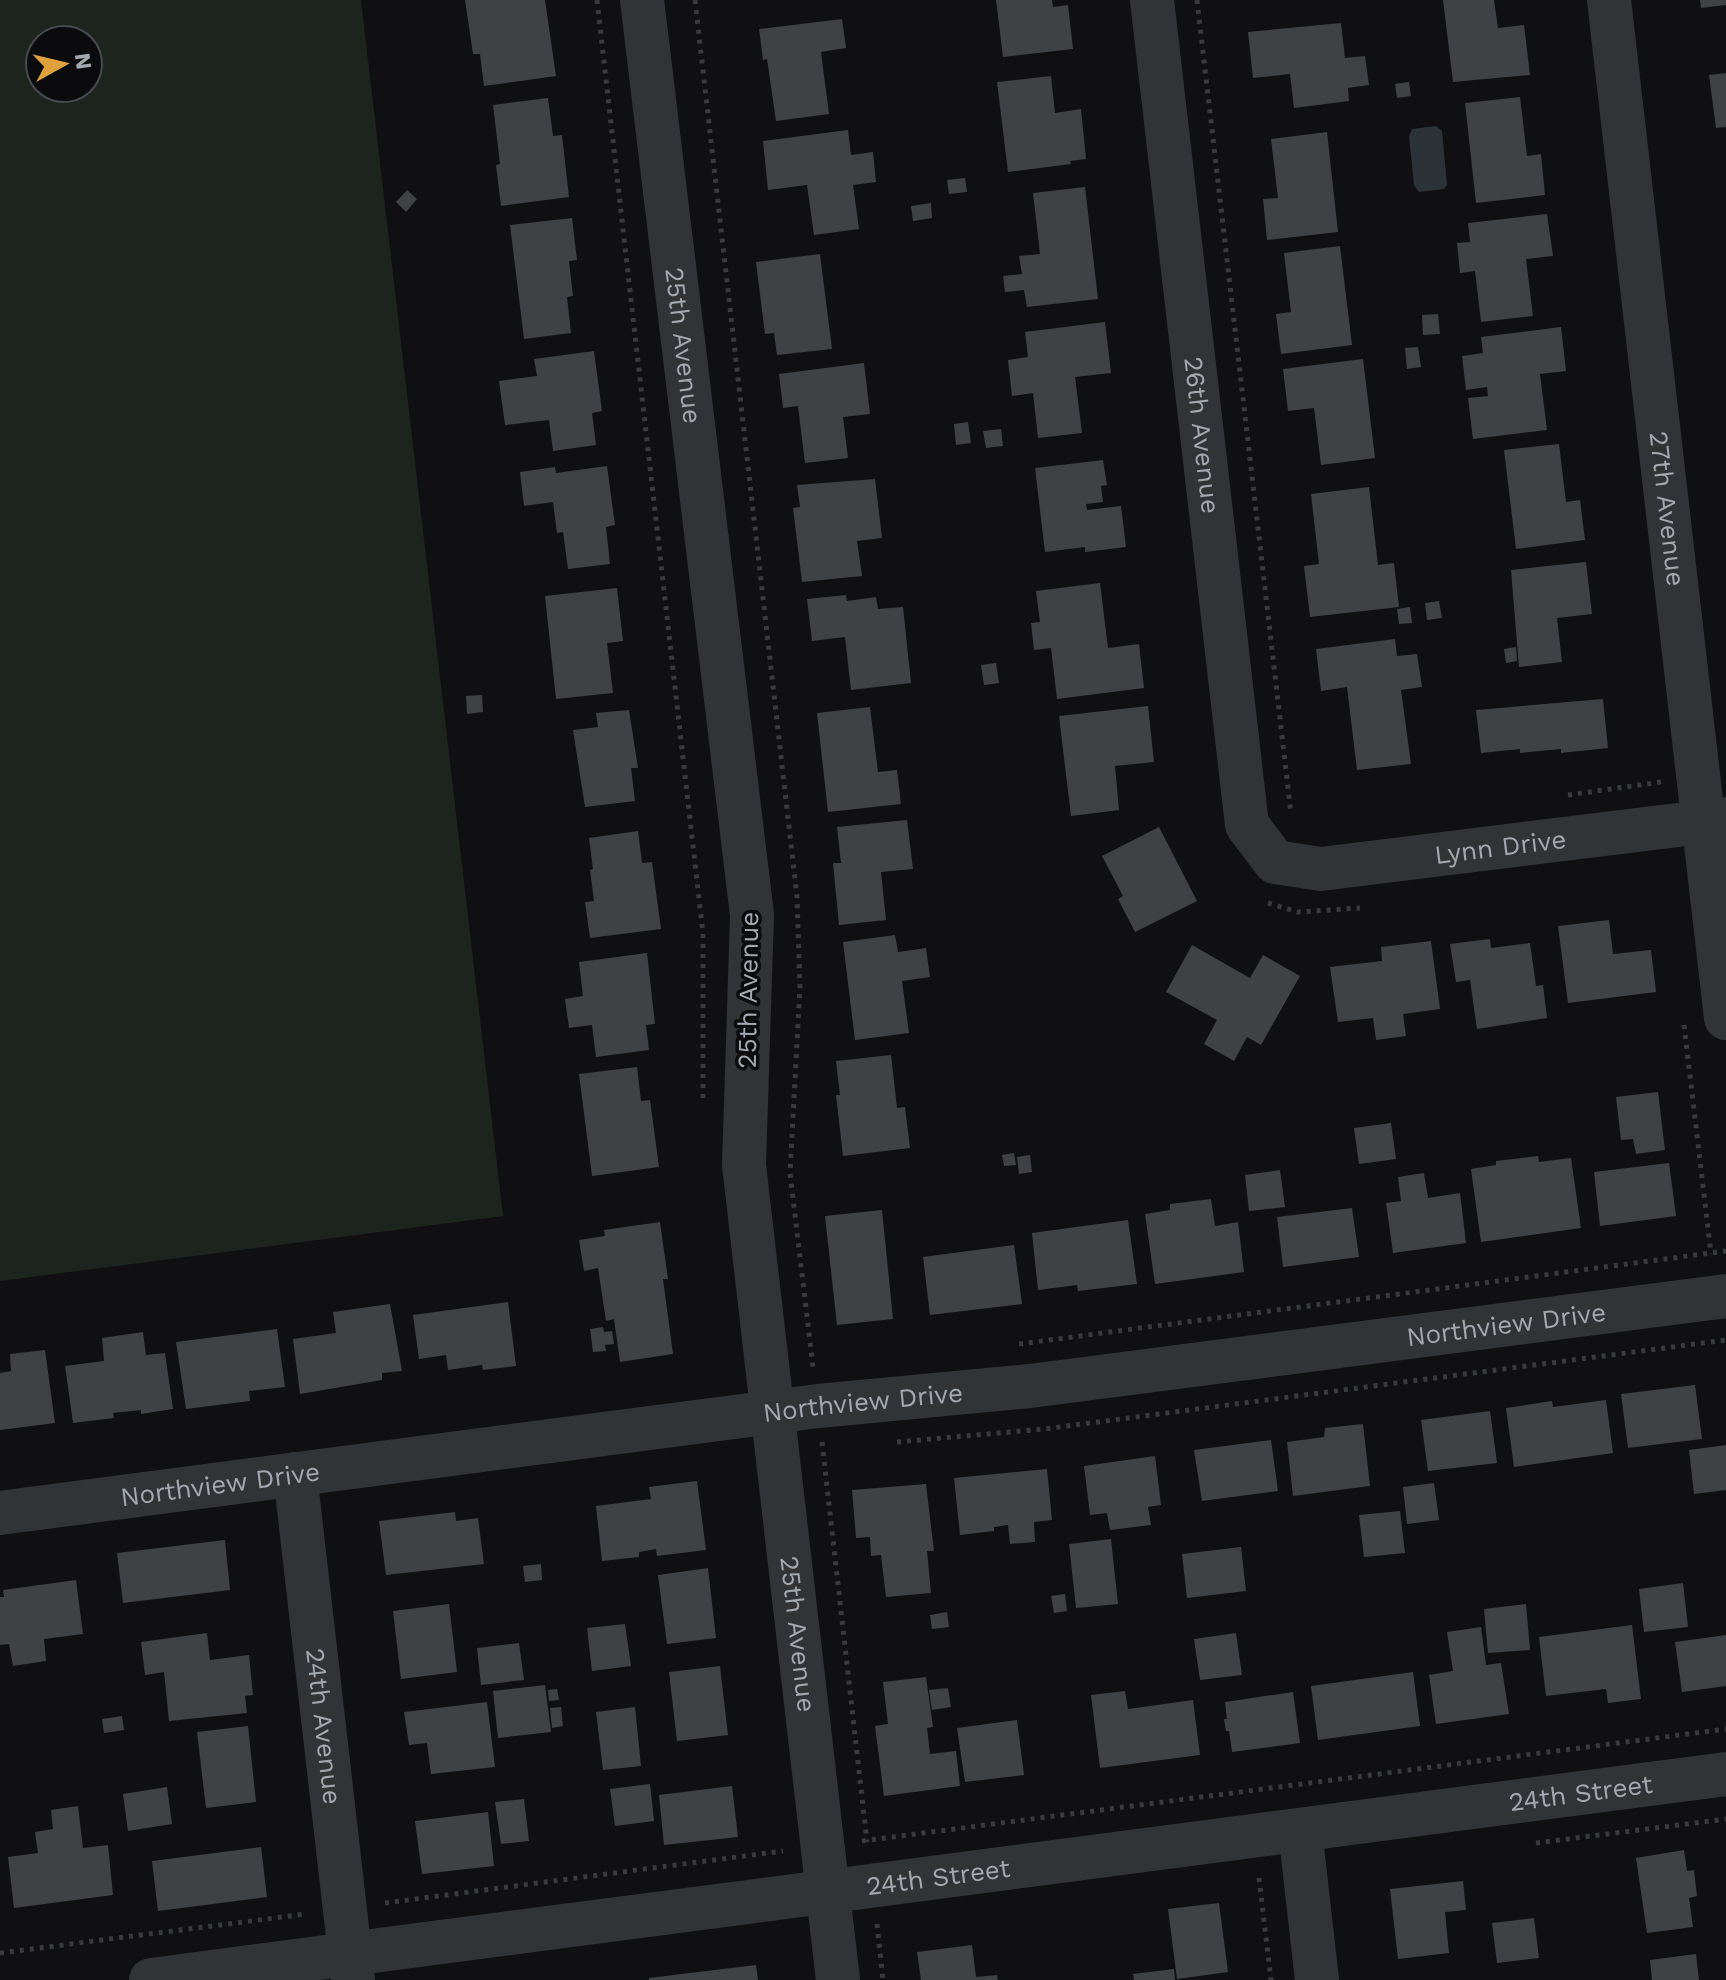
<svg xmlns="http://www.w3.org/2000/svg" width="1726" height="1980" font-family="'Work Sans',sans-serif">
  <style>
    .green { fill: #1d241e; fill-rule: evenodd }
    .water { fill: #2b3339 }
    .building { fill: #3f4145 }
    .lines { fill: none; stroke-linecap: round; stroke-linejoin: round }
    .path { stroke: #383a3d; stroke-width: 5; stroke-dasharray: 4 6; stroke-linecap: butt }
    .minor { stroke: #323336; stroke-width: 44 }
    .labels { text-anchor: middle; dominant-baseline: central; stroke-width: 7; stroke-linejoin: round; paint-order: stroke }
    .street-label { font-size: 26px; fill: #a3a8b1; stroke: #0b0b0d }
  </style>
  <rect width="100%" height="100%" fill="#101012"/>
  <path class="green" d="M0,0H361L503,1216L0,1281ZM40,40H88V88H40Z"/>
  <polygon class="water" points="1436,126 1442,131 1447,185 1444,189 1419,192 1414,185 1409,136 1412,129"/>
  <g class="building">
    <polygon points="465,0 545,0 556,76 484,86 480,54 473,54"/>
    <polygon points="996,0 1052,0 1053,7 1068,5 1073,49 1003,57"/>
    <polygon points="1443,0 1494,0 1498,28 1524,25 1530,75 1453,82"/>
    <polygon points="1700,0 1726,0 1726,5 1701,8"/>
    <polygon points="842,19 846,48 821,52 829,114 776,121 767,59 763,60 759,29"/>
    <polygon points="1341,23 1345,58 1365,56 1369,85 1348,88 1349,101 1294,108 1290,74 1253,78 1248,32"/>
    <polygon points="1726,73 1726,127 1716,128 1709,75"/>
    <polygon points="1051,76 1055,113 1081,109 1086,159 1070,161 1071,164 1008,172 997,82"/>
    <polygon points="1409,82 1411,96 1397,98 1395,84"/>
    <polygon points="1520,97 1527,156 1541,154 1545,195 1476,203 1465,103"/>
    <polygon points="548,98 553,136 562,135 569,197 501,206 496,165 500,164 493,105"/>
    <polygon points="848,130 851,155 873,152 876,182 853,185 859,229 814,235 807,185 768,190 763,141"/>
    <polygon points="1327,132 1338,232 1267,240 1263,199 1278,198 1271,139"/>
    <polygon points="965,178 967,192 949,194 947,180"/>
    <polygon points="1085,187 1098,299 1027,307 1024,290 1005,292 1003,276 1022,274 1019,256 1040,254 1033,193"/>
    <polygon points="407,190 417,199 406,212 396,202"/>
    <polygon points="931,203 932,218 913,221 911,206"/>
    <polygon points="1547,214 1553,256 1526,259 1533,316 1481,322 1475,271 1460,273 1457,243 1470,242 1468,223"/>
    <polygon points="572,218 577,260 569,261 573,296 567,297 571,333 524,339 510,225"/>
    <polygon points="1340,246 1352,345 1281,354 1276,314 1291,312 1284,253"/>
    <polygon points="820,254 832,349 777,355 774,333 765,334 756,262"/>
    <polygon points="1438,314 1440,334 1423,335 1422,315"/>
    <polygon points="1105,322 1111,373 1075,377 1082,433 1038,438 1033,393 1012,396 1008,360 1028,357 1025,332"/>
    <polygon points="1561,327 1566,371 1540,374 1547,430 1473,439 1468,398 1488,396 1487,387 1466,390 1462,356 1483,353 1481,337"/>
    <polygon points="1418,347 1421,367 1407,369 1405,348"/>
    <polygon points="594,351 602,411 592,413 596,445 553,451 549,420 505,425 499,381 537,376 534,359"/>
    <polygon points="1363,359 1375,458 1321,465 1314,408 1288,411 1283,369"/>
    <polygon points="864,363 870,414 843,417 848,458 805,463 798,406 783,408 779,374"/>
    <polygon points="968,422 971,443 956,445 954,424"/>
    <polygon points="1001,429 1003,446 986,448 983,431"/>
    <polygon points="1559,444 1566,502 1580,500 1585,540 1516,549 1504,450"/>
    <polygon points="1103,460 1107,485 1101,486 1103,502 1086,504 1087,510 1121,506 1126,547 1085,552 1085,547 1045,552 1035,468"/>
    <polygon points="607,466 615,525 606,527 610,564 568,569 563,532 557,533 553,502 524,506 520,472 555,467 556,473"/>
    <polygon points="875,479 882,538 857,541 862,576 802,582 793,508 800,507 797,485"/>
    <polygon points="1369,487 1378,565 1394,563 1399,607 1310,617 1304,566 1319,564 1311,494"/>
    <polygon points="1586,562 1592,614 1557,618 1562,662 1519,667 1511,570"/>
    <polygon points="1100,583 1108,648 1139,644 1144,688 1057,699 1051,648 1034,650 1031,623 1040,622 1036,591"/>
    <polygon points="617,588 623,641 607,643 613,693 556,699 545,596"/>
    <polygon points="846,595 847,601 876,597 878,609 903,607 911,683 851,690 845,637 812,641 807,599"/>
    <polygon points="1439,601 1442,618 1427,620 1425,603"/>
    <polygon points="1410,607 1412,623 1399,624 1397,609"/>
    <polygon points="1395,639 1397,656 1417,654 1422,687 1401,690 1411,764 1357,770 1347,687 1321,691 1316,649"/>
    <polygon points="1516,647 1517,661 1506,663 1504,649"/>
    <polygon points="996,663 999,683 984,685 981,665"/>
    <polygon points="482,695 483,712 467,714 466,696"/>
    <polygon points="1603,699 1608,748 1561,753 1561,749 1520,753 1520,749 1481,753 1476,710"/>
    <polygon points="1148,706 1154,762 1115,766 1119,810 1071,816 1059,716"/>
    <polygon points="870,707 878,772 897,770 901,804 828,812 817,713"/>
    <polygon points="629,710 638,768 631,768 635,801 585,807 573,730 598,727 596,713"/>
    <polygon points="907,820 913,869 881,872 886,920 839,925 833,863 841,863 837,827"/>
    <polygon points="1159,827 1197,901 1135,932 1118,899 1123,896 1102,856"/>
    <polygon points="638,831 642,863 652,862 661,929 590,938 585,902 594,901 590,870 593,869 589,838"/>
    <polygon points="1609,920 1613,954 1651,950 1656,992 1568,1003 1558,926"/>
    <polygon points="895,935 898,952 926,948 930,977 902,981 909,1033 855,1040 843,942"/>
    <polygon points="1490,939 1491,948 1530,943 1536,986 1543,985 1547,1018 1477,1029 1470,980 1456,982 1450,944"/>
    <polygon points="1431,941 1440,1009 1403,1014 1406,1036 1376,1040 1373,1018 1338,1022 1330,967 1382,961 1381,947"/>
    <polygon points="1192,945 1250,978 1263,955 1300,976 1261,1045 1247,1037 1234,1061 1204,1044 1217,1020 1166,992"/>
    <polygon points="647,953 655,1024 646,1025 649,1050 596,1057 592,1025 569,1028 565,999 583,996 579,962"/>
    <polygon points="891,1055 897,1108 905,1107 910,1148 843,1156 836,1095 840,1095 836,1061"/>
    <polygon points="637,1067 641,1101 650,1100 659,1167 592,1176 579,1074"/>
    <polygon points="1658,1092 1665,1150 1636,1154 1633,1139 1621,1140 1616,1097"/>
    <polygon points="1391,1123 1396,1159 1359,1164 1354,1128"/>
    <polygon points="1014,1153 1016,1165 1004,1166 1002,1155"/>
    <polygon points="1030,1155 1032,1172 1019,1174 1017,1157"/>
    <polygon points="1538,1156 1539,1162 1571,1158 1581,1228 1481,1242 1471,1169 1496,1165 1496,1161"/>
    <polygon points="1669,1163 1676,1216 1600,1226 1594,1172"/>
    <polygon points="1280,1170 1285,1207 1249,1211 1245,1175"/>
    <polygon points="1424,1173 1428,1198 1460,1193 1466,1243 1393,1253 1386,1203 1401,1201 1398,1177"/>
    <polygon points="1211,1199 1215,1226 1238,1222 1244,1272 1155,1284 1145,1214 1170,1210 1170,1204"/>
    <polygon points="1352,1208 1359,1257 1283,1267 1277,1217"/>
    <polygon points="882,1210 893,1319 837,1325 825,1216"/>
    <polygon points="1128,1220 1137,1284 1078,1291 1077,1285 1038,1290 1032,1233"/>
    <polygon points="660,1222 668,1279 663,1279 673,1354 620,1362 614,1319 606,1321 598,1268 584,1271 579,1240 605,1236 604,1230"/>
    <polygon points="1014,1245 1022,1304 930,1315 923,1257"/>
    <polygon points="508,1302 516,1366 483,1370 482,1365 448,1370 446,1355 419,1359 413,1315"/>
    <polygon points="390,1304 402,1371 382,1373 382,1380 300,1394 293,1339 336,1333 333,1312"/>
    <polygon points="603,1327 604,1332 612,1331 614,1344 605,1345 606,1351 593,1352 590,1329"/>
    <polygon points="277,1329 285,1387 249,1391 250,1401 186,1409 176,1342"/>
    <polygon points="143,1332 146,1355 165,1353 173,1409 141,1414 141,1410 113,1413 114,1418 73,1423 65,1366 104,1361 102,1338"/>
    <polygon points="45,1350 55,1423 0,1430 0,1373 11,1371 10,1354"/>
    <polygon points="1695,1385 1702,1439 1628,1448 1621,1394"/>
    <polygon points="1606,1400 1613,1453 1514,1467 1506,1408 1552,1401 1553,1407"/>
    <polygon points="1490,1411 1497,1463 1428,1471 1421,1420"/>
    <polygon points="1363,1424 1370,1486 1293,1496 1287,1442 1324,1437 1325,1428"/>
    <polygon points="1271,1440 1278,1491 1202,1501 1194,1450"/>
    <polygon points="1726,1445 1726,1490 1694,1494 1689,1450"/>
    <polygon points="1155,1456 1161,1505 1148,1507 1151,1525 1110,1530 1107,1513 1090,1515 1084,1466"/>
    <polygon points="1047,1469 1052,1520 1034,1522 1035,1542 1010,1544 1008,1525 994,1527 994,1531 960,1535 954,1478"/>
    <polygon points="697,1481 706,1550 657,1556 656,1549 639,1552 639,1557 602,1561 596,1506 651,1499 649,1487"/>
    <polygon points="1434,1483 1439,1520 1407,1524 1403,1487"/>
    <polygon points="926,1484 934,1551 927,1551 931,1593 886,1597 881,1555 871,1556 870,1537 856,1538 852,1490"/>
    <polygon points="1400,1511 1405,1553 1364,1557 1359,1515"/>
    <polygon points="455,1512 456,1521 478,1518 484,1564 386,1575 379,1521"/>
    <polygon points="1111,1539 1118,1604 1076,1608 1069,1544"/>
    <polygon points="225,1540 230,1590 123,1603 117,1553"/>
    <polygon points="1241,1547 1246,1591 1187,1598 1182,1554"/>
    <polygon points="541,1564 542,1580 525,1582 523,1566"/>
    <polygon points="708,1568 716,1638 667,1644 658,1575"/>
    <polygon points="76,1580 83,1634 44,1639 46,1661 13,1666 9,1644 0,1645 0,1597 4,1597 3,1590"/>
    <polygon points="1683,1583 1688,1627 1644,1632 1639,1589"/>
    <polygon points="1065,1594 1067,1611 1054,1613 1051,1596"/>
    <polygon points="449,1604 457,1672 401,1679 393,1611"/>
    <polygon points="1526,1604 1530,1650 1488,1653 1484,1609"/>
    <polygon points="947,1612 949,1627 932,1629 930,1615"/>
    <polygon points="625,1624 631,1666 592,1671 587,1628"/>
    <polygon points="1632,1625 1641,1699 1608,1703 1606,1689 1546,1696 1539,1637"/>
    <polygon points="1481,1627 1486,1665 1501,1663 1509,1714 1436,1724 1429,1675 1453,1671 1447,1632"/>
    <polygon points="207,1633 210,1660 249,1655 253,1695 245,1696 247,1713 169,1721 164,1672 145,1675 141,1642"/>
    <polygon points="1236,1633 1242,1675 1200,1680 1194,1639"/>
    <polygon points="1726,1635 1726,1686 1682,1692 1675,1642"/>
    <polygon points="519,1643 524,1680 481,1685 477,1648"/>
    <polygon points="720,1666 728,1735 677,1741 669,1672"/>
    <polygon points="1413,1672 1420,1726 1318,1740 1311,1686"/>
    <polygon points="926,1677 933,1727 927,1728 930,1754 956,1751 960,1786 884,1796 875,1726 888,1724 883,1682"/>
    <polygon points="545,1685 551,1732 498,1738 493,1691"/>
    <polygon points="948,1688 951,1707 932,1710 929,1690"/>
    <polygon points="557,1689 559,1700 549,1701 548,1690"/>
    <polygon points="1125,1691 1128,1709 1193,1700 1200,1755 1100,1768 1091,1695"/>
    <polygon points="1293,1692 1300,1743 1232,1752 1229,1731 1226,1731 1224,1719 1227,1719 1225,1702"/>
    <polygon points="487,1702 495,1767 431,1774 427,1743 409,1745 404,1712"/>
    <polygon points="561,1707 563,1726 552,1728 550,1708"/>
    <polygon points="635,1707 641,1766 603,1770 596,1712"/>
    <polygon points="122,1716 124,1730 104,1733 102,1719"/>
    <polygon points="1017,1720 1024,1775 965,1782 957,1728"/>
    <polygon points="248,1726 256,1802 206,1808 197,1732"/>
    <polygon points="650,1784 654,1821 615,1826 610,1789"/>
    <polygon points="732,1786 738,1837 664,1845 659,1795"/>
    <polygon points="167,1787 172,1824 128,1831 123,1794"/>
    <polygon points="524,1799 529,1841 501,1844 495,1802"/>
    <polygon points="78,1806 83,1848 108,1845 113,1895 14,1908 8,1857 38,1853 35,1832 53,1829 51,1810"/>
    <polygon points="488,1812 494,1866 422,1874 415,1821"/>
    <polygon points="261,1847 267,1897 158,1911 152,1861"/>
    <polygon points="1684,1850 1687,1871 1694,1870 1697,1896 1689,1898 1693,1927 1647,1933 1636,1858"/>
    <polygon points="1463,1881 1466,1910 1445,1912 1449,1953 1398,1959 1390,1889"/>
    <polygon points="1219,1903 1228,1972 1177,1979 1168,1909"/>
    <polygon points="1534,1918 1539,1958 1497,1963 1492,1923"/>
    <polygon points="972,1945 976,1977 997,1975 998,1980 921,1980 917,1952"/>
    <polygon points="1696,1954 1699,1980 1652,1980 1650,1960"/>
    <polygon points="756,1965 758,1980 649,1980 649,1978"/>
    <polygon points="1174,1969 1175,1980 1134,1980 1133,1974"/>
  </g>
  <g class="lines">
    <g class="path">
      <polyline points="597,0 703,934 703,1100"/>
      <polyline points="695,0 797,897 800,987 790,1173 813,1367"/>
      <polyline points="1197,0 1291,814"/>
      <polyline points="1568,795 1661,782"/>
      <polyline points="1268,903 1298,912 1360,908"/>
      <polyline points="1684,1025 1711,1254"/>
      <polyline points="1019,1344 1726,1251"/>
      <polyline points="822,1442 867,1842"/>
      <polyline points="897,1442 1044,1429 1726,1340"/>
      <polyline points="862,1841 1726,1729"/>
      <polyline points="1536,1843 1726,1819"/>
      <polyline points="1259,1878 1271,1980"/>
      <polyline points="385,1903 783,1851"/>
      <polyline points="877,1924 883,1980"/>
      <polyline points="0,1953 306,1914"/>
    </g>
    <g class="minor">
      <path id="s1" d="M642,0L752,915L744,1165L838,1980"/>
      <path id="s2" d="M1152,0L1247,825L1275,862L1321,869L1726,819"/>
      <path id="s3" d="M1609,0L1726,1018"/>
      <path id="s4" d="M295,1474L353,1980"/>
      <path id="s5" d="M0,1513L818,1406L1030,1386L1726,1296"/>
      <polyline points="1300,1830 1317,1980"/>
      <path id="s6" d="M151,1980L1726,1774"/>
    </g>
  </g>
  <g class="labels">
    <g class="street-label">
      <text stroke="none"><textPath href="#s1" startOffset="348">25th Avenue</textPath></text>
      <text stroke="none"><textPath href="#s2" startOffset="438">26th Avenue</textPath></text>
      <text stroke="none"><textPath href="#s3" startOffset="512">27th Avenue</textPath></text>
      <text stroke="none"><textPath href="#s2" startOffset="1104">Lynn Drive</textPath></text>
      <text transform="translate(748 990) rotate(-89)">25th Avenue</text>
      <text stroke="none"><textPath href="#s5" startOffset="1518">Northview Drive</textPath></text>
      <text stroke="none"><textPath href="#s5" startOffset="870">Northview Drive</textPath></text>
      <text stroke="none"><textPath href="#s5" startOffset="222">Northview Drive</textPath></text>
      <text stroke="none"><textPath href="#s1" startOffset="1644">25th Avenue</textPath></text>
      <text stroke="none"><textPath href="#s4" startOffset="254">24th Avenue</textPath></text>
      <text stroke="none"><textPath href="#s6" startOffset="1442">24th Street</textPath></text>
      <text stroke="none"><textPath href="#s6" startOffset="794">24th Street</textPath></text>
    </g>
  </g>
  <g transform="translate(64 64) rotate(82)"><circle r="38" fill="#0b0b0d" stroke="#484a4f" stroke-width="2"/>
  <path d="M0-6L14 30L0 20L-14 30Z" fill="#dea13c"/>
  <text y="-12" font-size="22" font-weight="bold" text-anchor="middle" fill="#a3a8b1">N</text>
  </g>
</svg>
